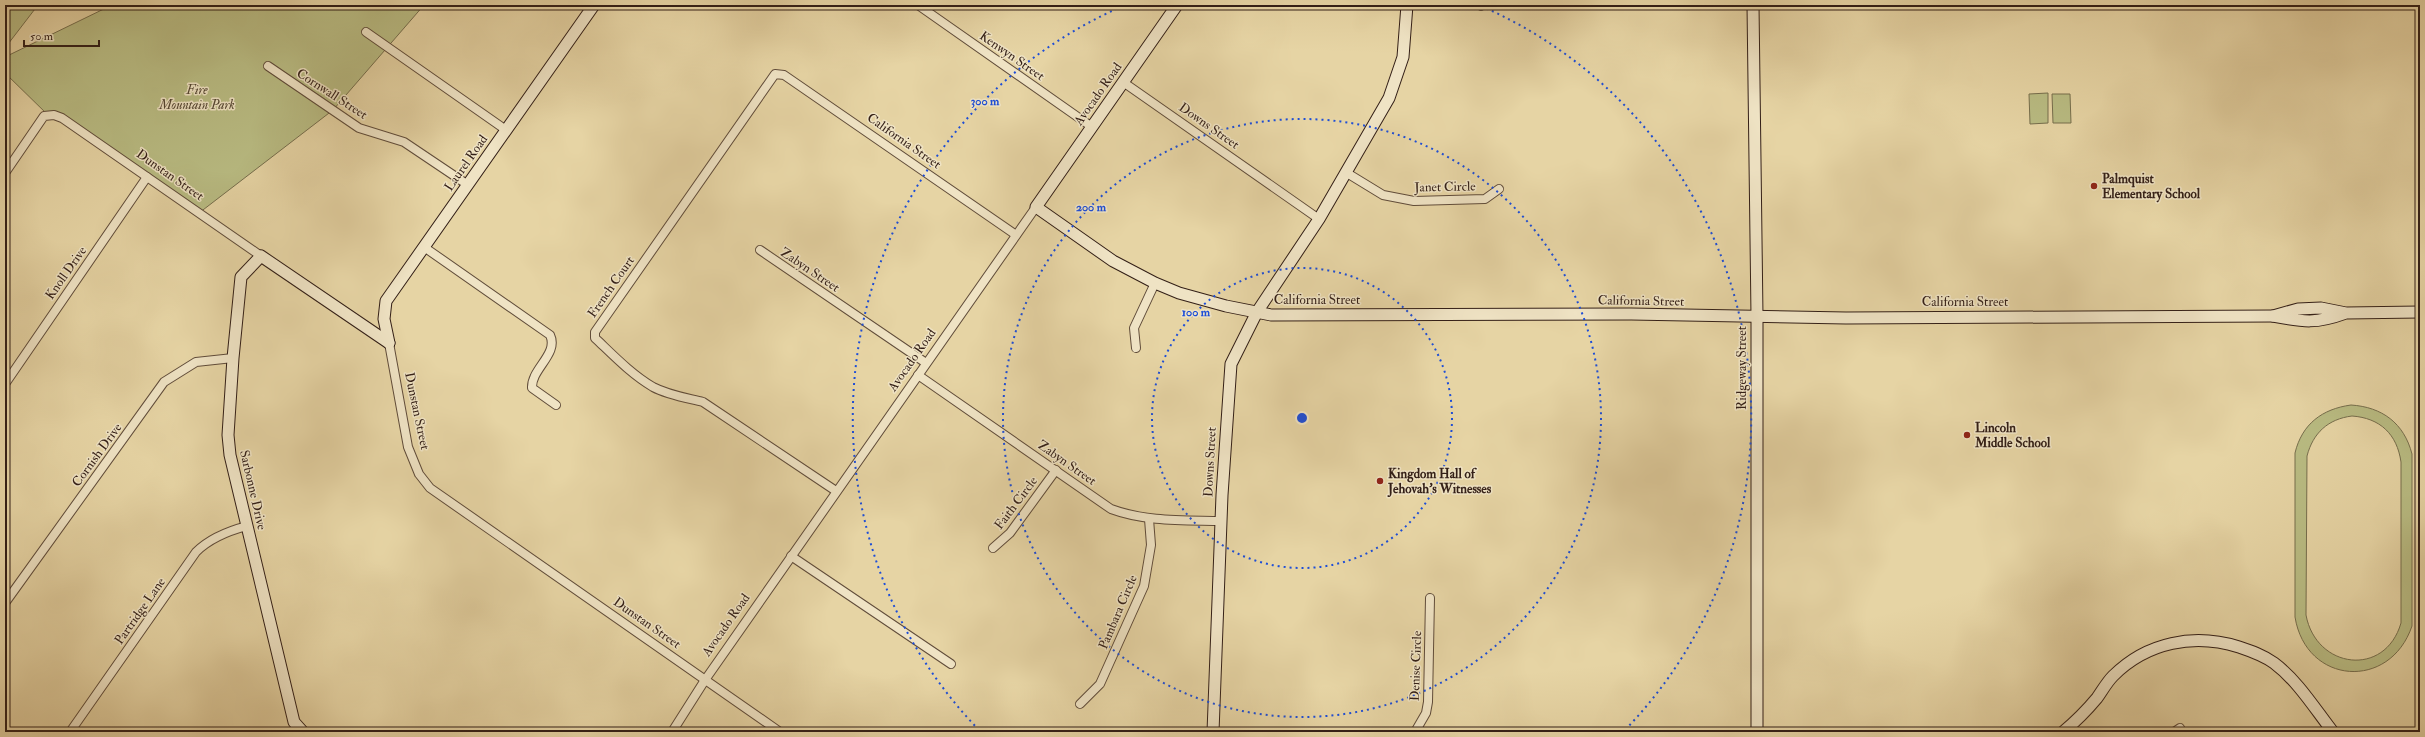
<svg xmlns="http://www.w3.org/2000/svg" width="2425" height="737" font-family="'IM FELL Double Pica',serif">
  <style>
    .green { fill: #b9bc83; stroke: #766e4d; fill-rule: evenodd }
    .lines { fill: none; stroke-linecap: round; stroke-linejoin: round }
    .street-casing { stroke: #604c3a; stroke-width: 10 }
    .secondary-casing { stroke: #331f17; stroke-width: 13 }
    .street { stroke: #efe3c4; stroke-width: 8 }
    .secondary { stroke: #efe3c4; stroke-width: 11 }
    .ring { fill: none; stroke: #1d4ed8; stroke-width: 2; stroke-dasharray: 2 4 }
    .poi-dot { fill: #8f2418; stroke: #efe3c4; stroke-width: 1.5 }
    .labels { text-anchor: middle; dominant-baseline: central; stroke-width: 3; stroke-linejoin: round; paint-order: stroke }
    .street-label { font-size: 13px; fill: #331f17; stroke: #efe3c4 }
    .park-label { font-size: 13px; font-style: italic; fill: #544632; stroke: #efe3c4 }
    .poi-label { font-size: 13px; font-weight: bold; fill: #331f17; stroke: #efe3c4; text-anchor: start }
    .centre { fill: #1d4ed8; stroke: #efe3c4; stroke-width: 2 }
    .ring-label { font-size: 12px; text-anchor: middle; font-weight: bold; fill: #1d4ed8; stroke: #efe3c4; stroke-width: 3; stroke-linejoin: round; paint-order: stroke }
  </style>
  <rect width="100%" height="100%" fill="#e6d4a4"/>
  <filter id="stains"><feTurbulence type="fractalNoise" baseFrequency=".005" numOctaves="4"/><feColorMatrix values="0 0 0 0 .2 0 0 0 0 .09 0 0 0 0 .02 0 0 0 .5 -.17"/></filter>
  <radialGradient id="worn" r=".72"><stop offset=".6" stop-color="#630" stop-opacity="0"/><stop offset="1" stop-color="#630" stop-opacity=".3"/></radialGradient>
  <g class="green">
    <polygon points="5,5 38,5 5,48"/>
    <polygon points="112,5 424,5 333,110 199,213 58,116 49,116 5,73 5,57"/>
    <polygon points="2048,93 2048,123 2030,124 2029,94"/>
    <polygon points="2052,94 2070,94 2071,123 2053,123"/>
    <path d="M2351,405C2382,407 2404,423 2412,454V626C2390,691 2306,685 2295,617V453C2302,424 2322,409 2351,405ZM2352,416C2380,418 2397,434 2401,462V623C2385,678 2316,669 2306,615L2307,456C2313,433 2328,419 2352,416Z"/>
  </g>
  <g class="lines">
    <defs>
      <g id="street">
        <polyline points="918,5 1092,127"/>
        <polyline points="1480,5 1481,6"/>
        <polyline points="366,32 506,130"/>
        <polyline points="268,66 359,128 404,142 468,185"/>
        <polyline points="1123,82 1319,219"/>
        <polyline points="5,173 44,116 54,115 62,118 261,256"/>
        <polyline points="1347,173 1383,195 1414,201 1485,199 1499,189"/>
        <path d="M424,247L550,335C559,354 531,369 532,388L556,405"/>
        <polyline points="760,250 926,363"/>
        <polyline points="389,343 408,447 419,474 430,488 780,732"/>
        <polyline points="1136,348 1134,328 1155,283"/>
        <path d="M918,375L1111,509C1146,522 1184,520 1221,521"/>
        <polyline points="5,384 147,177"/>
        <path d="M836,491L703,402C687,398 668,395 653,387C631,374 613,355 595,338V332L775,74L784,75L1016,235"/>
        <polyline points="993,548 1010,533 1056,470"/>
        <polyline points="791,556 951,664"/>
        <polyline points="5,603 164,382 196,362 233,358"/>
        <polyline points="1080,704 1100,684 1144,586 1151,545 1149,519"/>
        <path d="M70,732L196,552C210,538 228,531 247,526"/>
        <polyline points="672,732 705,680 1036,207"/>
        <polyline points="1415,732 1426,713 1428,702 1430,598"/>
        <polyline points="2174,732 2180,728"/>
      </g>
      <g id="secondary">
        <polyline points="1177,5 1036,207 1113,261 1155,283 1179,293 1226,306 1271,315 1631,314 1846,318 2273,316"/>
        <polyline points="1753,5 1757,316 1757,732"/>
        <path d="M2346,313C2316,324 2304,322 2273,316L2298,309L2321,308L2346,313L2420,312"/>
        <polyline points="389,343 384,319 386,301 594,5"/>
        <polyline points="303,732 294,722 230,455 228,435 233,358 241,277 261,256 389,343"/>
        <polyline points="1213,732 1222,495 1231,364 1257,312 1319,219 1389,98 1403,57 1407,5"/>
        <path d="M2063,732C2075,722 2087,710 2097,698C2102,691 2107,682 2113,676C2147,642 2194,633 2239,647C2251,651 2263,655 2274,663C2298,681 2315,709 2333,732"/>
      </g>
    </defs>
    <use href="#street" class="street-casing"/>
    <use href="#secondary" class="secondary-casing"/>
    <use href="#street" class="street"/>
    <use href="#secondary" class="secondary"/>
  </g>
  <g class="ring">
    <circle cx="1302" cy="418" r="150"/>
    <circle cx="1302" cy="418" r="299"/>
    <path d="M979 730A449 449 0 0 1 1123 6M1481 6A449 449 0 0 1 1625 730"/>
  </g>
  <g class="poi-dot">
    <circle cx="2094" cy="186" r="4"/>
    <circle cx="1967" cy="435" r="4"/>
    <circle cx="1380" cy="481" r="4"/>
  </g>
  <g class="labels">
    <g class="street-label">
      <text transform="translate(1012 56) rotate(35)">Kenwyn Street</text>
      <text transform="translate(332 94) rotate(33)">Cornwall Street</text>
      <text transform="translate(1098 94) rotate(-55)">Avocado Road</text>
      <text transform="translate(1209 126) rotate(35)">Downs Street</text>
      <text transform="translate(904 141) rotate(35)">California Street</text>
      <text transform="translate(466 163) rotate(-55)">Laurel Road</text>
      <text transform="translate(170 175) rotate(35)">Dunstan Street</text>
      <text transform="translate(1445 187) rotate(-1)">Janet Circle</text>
      <text transform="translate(810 270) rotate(34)">Zabyn Street</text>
      <text transform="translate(66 273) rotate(-55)">Knoll Drive</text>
      <text transform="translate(611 287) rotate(-55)">French Court</text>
      <text x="1317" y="300">California Street</text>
      <text transform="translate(1641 301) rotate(1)">California Street</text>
      <text x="1965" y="302">California Street</text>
      <text transform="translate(912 360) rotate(-55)">Avocado Road</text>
      <text transform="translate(1742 368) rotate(-90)">Ridgeway Street</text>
      <text transform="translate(417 411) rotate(78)">Dunstan Street</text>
      <text transform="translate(97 455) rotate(-54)">Cornish Drive</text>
      <text transform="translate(1210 462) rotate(-87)">Downs Street</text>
      <text transform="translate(1067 463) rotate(35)">Zabyn Street</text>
      <text transform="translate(253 490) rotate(77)">Sarbonne Drive</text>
      <text transform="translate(1016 503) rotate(-53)">Faith Circle</text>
      <text transform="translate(140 611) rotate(-55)">Partridge Lane</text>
      <text transform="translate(1118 612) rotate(-67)">Pambara Circle</text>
      <text transform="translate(647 623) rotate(35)">Dunstan Street</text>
      <text transform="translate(726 625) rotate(-55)">Avocado Road</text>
      <text transform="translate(1416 666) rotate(-88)">Denise Circle</text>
    </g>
    <g class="park-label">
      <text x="197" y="90">Fire<tspan x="197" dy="15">Mountain Park</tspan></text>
    </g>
    <g class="poi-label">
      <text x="2102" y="179">Palmquist<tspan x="2102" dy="15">Elementary School</tspan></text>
      <text x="1975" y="428">Lincoln<tspan x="1975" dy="15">Middle School</tspan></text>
      <text x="1388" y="474">Kingdom Hall of<tspan x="1388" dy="15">Jehovah's Witnesses</tspan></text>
    </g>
  </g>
  <circle cx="1302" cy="418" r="6" class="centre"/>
  <g class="ring-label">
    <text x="985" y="105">300 m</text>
    <text x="1091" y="211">200 m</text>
    <text x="1196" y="316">100 m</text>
  </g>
  <rect width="2425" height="737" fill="none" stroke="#e6d4a4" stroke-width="20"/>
  <rect x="6" y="6" width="2413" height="725" fill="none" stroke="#331f17" stroke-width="2"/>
  <rect x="10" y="10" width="2405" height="717" fill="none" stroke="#331f17"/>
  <path d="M24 40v6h75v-6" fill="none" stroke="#331f17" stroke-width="2"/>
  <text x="30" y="40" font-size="12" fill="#331f17" stroke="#efe3c4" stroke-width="3" paint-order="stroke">50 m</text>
  <rect width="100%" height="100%" filter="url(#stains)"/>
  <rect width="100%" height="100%" fill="url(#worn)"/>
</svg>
